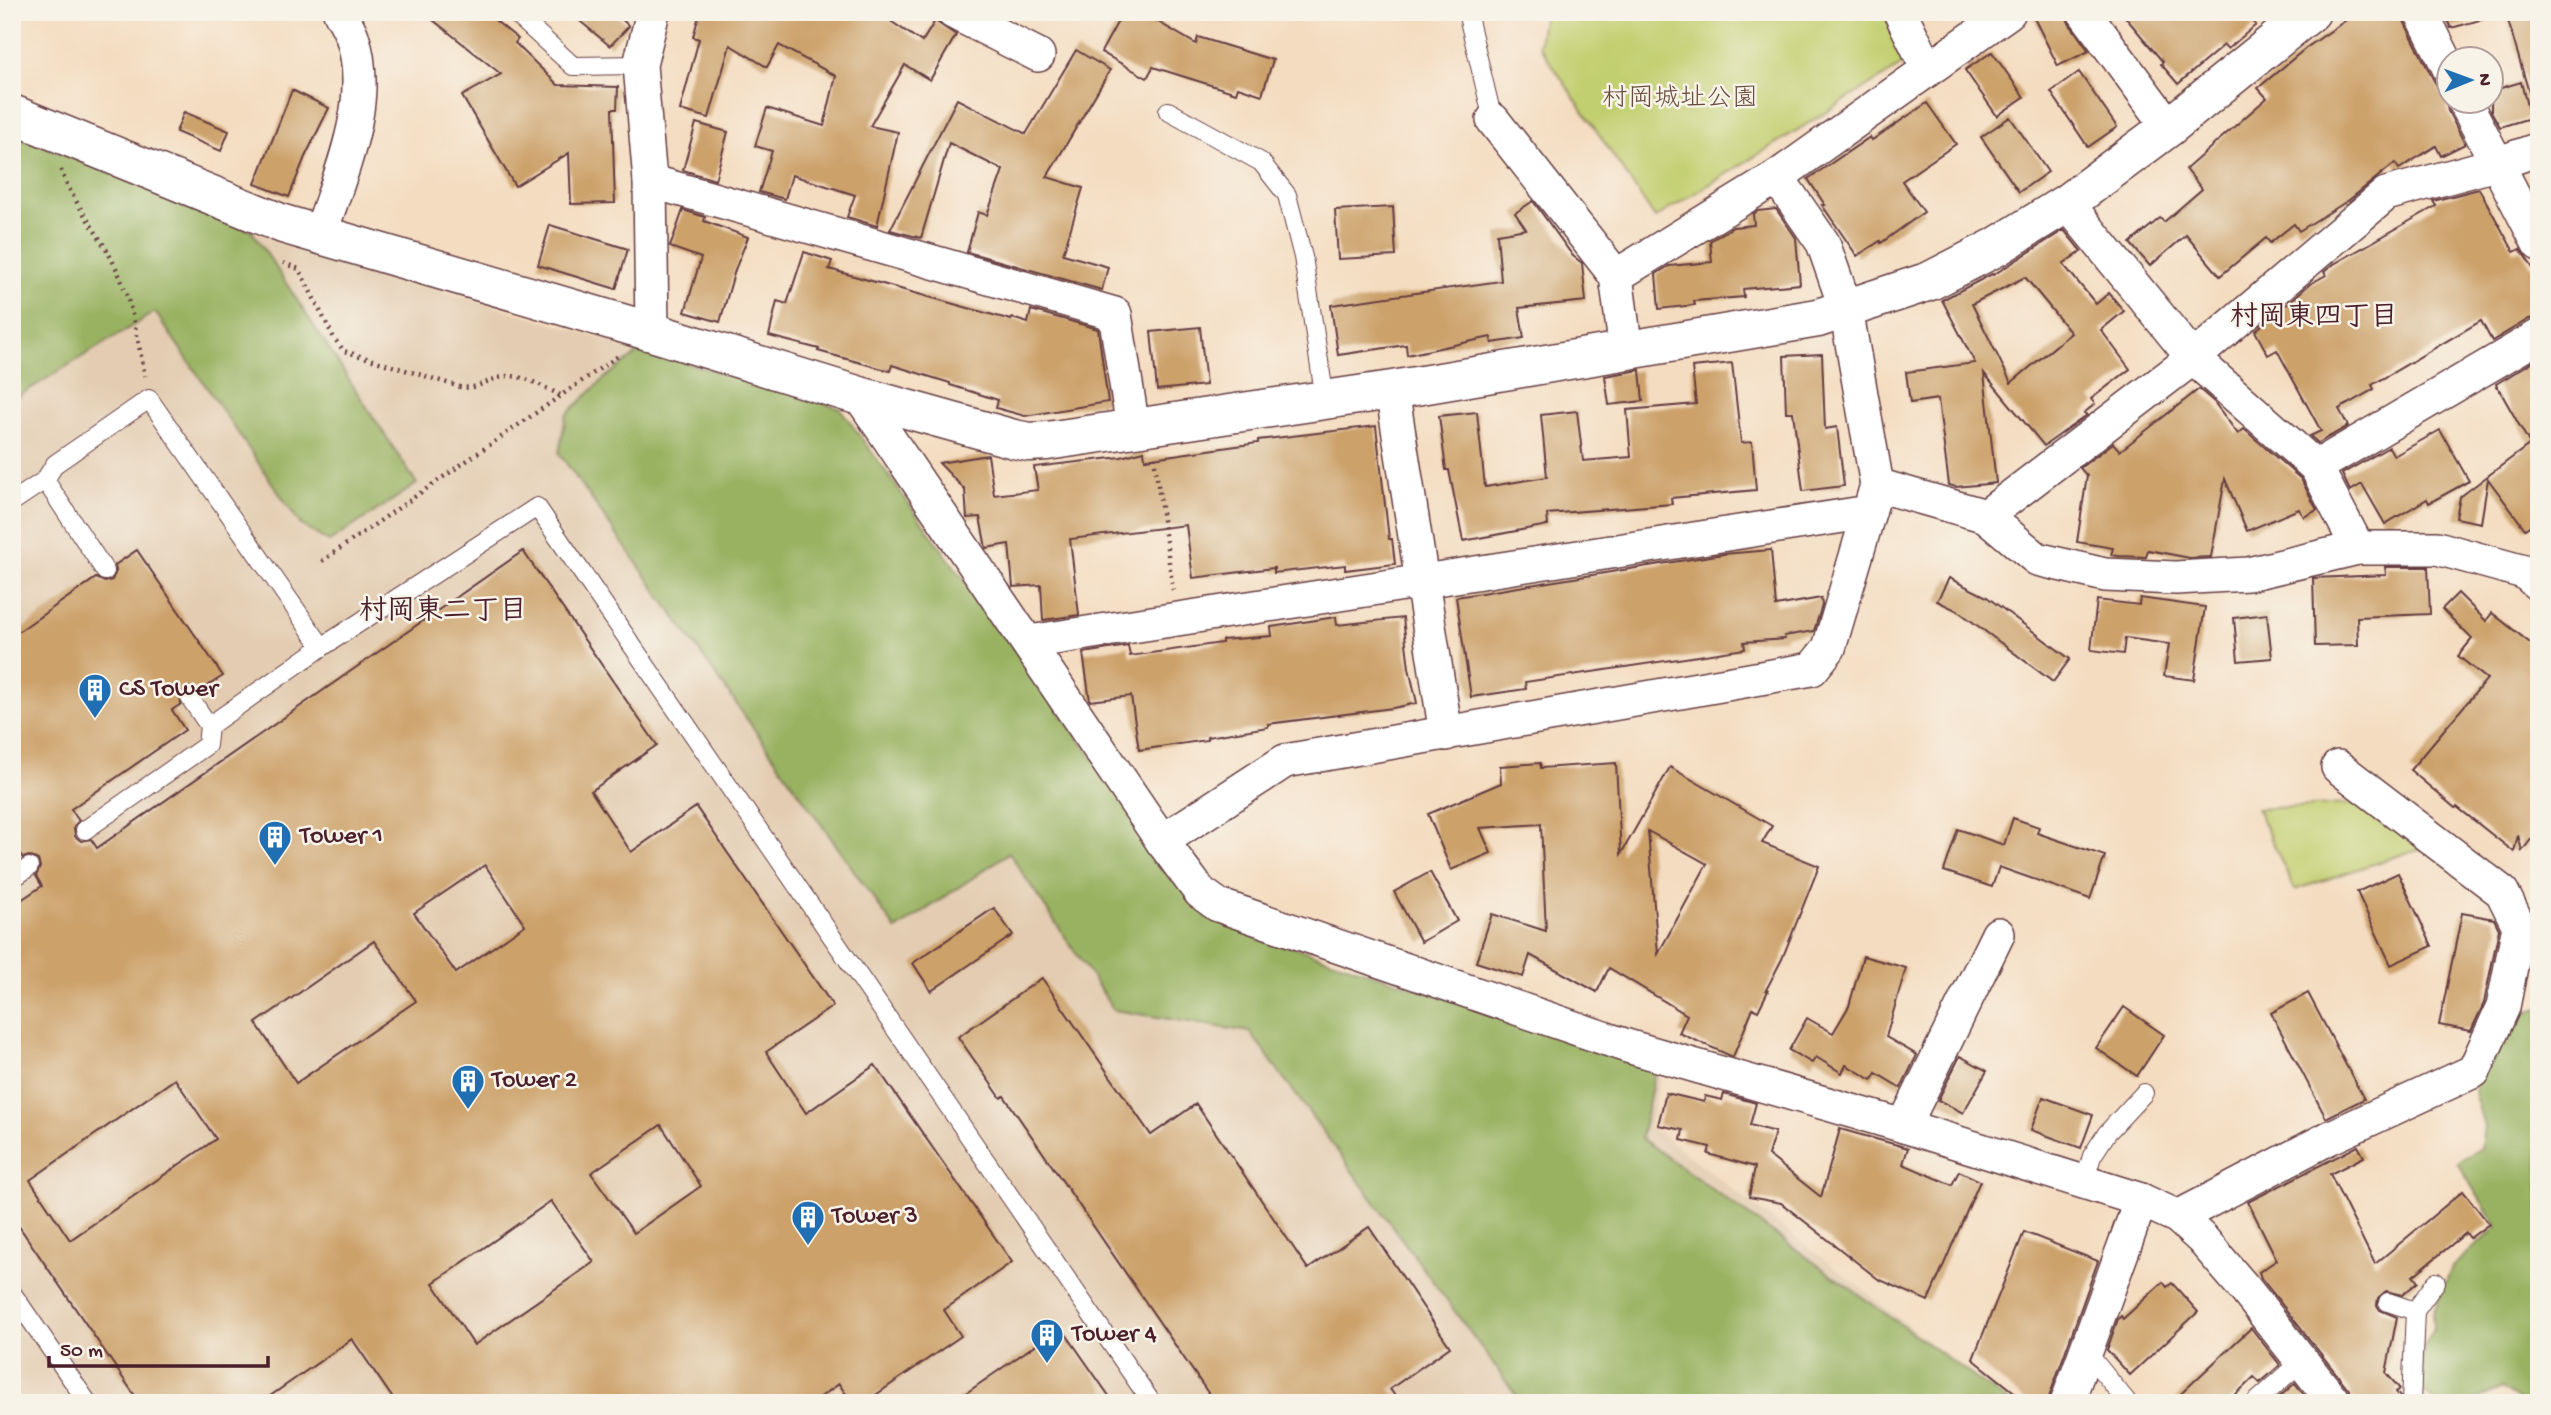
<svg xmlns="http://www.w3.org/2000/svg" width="2551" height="1415" font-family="'Gochi Hand','Klee One',sans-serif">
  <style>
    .built { fill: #e3ccb1 }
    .green { fill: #c2cf70; stroke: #86774e; stroke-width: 2 }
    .forest { fill: #99b262; stroke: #726846; stroke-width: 2 }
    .building { fill: #cca16a; fill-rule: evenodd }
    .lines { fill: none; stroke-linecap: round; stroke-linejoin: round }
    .service-casing { stroke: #643b41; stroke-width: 20 }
    .minor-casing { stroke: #643b41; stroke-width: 36 }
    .tertiary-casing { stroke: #643b41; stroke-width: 41 }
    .path { stroke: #643b41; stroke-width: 4.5; stroke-dasharray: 2 5; stroke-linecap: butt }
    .service { stroke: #fff; stroke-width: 18 }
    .minor { stroke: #fff; stroke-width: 33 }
    .tertiary { stroke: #fff; stroke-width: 38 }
    .labels { text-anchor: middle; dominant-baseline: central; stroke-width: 5; stroke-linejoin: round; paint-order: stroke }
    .park-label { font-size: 26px; fill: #684b3c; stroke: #f7f3e8 }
    .poi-label { font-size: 26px; fill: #4a1f2b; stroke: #f7f3e8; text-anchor: start }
    .neighbourhood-label { font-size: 28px; font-weight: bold; fill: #4a1f2b; stroke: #f7f3e8 }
  </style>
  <rect width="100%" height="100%" fill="#f7f3e8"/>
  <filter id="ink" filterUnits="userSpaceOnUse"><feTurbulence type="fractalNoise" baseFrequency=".0143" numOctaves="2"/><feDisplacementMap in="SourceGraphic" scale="14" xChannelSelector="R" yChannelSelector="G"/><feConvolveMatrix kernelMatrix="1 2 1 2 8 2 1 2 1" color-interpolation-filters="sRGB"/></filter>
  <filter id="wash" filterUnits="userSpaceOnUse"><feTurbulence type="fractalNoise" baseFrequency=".00686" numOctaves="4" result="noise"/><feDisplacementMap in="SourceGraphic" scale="28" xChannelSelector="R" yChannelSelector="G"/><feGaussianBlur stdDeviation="1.57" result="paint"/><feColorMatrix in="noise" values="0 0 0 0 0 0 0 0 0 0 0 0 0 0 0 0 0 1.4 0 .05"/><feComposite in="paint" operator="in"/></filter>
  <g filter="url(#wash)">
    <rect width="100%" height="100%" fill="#f4dcc0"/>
    <polygon class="built" points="12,133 289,246 840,408 1202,925 1663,1065 1650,1126 1860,1287 2005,1403 12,1403"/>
    <g class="green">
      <polygon points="1544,12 1883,12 1909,61 1655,218 1539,45"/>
      <polygon points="2368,803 2435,847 2406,853 2295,890 2257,809"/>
    </g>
    <g class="forest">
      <polygon points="12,133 252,231 417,484 329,542 301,525 155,312 12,400"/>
      <polygon points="642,350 840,408 1209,919 1656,1068 1641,1138 2010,1403 1522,1403 1250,1032 1114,1010 1009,853 896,930 559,453 566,415 607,376"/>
      <polygon points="2539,1008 2539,1403 2522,1403 2502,1388 2469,1403 2436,1403 2421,1388 2423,1349 2434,1327 2433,1313 2452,1267 2497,1227 2457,1162 2481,1148 2484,1126 2474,1093 2475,1082 2516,1014"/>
    </g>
    <g id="blocks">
      <g class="building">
        <polygon points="423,12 485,12 518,39 515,43 558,85 618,87 617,109 612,109 615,203 571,204 569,153 515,186 462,96 501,74"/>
        <polygon points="569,12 614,12 629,26 610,46"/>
        <polygon points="700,12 877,12 922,42 935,21 956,35 930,80 905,65 870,126 898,132 877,226 847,217 855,195 792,175 785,199 759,192 772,151 755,146 767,108 824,126 836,76 779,45 767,67 730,45 709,118 680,110 699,39 693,37"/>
        <polygon points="1123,12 1141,12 1196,44 1198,37 1273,60 1262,95 1238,87 1236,93 1153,67 1147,78 1101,52"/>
        <polygon points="2031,12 2065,12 2069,23 2089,51 2058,66"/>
        <polygon points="2121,12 2245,12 2256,25 2228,49 2224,45 2178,84 2161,64 2163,62"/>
        <polygon points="2358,12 2402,12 2404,21 2433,79 2446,100 2448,111 2465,144 2441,156 2436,146 2399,169 2395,163 2349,200 2299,231 2294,224 2270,243 2266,238 2220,276 2186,235 2150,266 2130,243 2160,218 2164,222 2202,189 2186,169 2267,98 2258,88 2306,48"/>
        <polygon points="2443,12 2483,12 2484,19 2451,28"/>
        <polygon points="2525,12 2539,12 2539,102 2532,103 2507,17"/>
        <polygon points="1076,50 1110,70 1047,177 1083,188 1063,254 1108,267 1102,290 967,252 978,212 987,215 1003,170 949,143 921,238 890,230 957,99 1026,134"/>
        <polygon points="1992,52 2024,97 1997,116 1965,70"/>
        <polygon points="2079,72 2117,127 2088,147 2051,92"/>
        <polygon points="2521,82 2530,118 2500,127 2491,111 2491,91"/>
        <polygon points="292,90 329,108 305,157 289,197 255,184"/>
        <polygon points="1927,103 1956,144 1902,181 1924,212 1881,243 1880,241 1857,256 1822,205 1825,205 1808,179 1870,137 1872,140"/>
        <polygon points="184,112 229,131 221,151 176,132"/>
        <polygon points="2010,117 2048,172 2019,192 1981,137"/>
        <polygon points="696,123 728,132 715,180 683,170"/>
        <polygon points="2479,189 2514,252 2520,249 2539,277 2539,317 2529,319 2492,341 2481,321 2372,385 2374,389 2339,409 2348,426 2318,443 2310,436 2321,431 2277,350 2268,355 2255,331 2310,284 2326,275 2324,272 2334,264 2436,206 2433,201"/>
        <polygon points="1533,201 1573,256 1582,263 1586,301 1519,308 1524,338 1492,343 1491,337 1407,355 1406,345 1338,355 1331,305 1501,281 1497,234 1526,229 1515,213"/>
        <polygon points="1393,207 1396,256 1338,259 1335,210"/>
        <polygon points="1776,209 1796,238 1800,284 1743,289 1744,297 1694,301 1695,305 1659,309 1656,274 1669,266 1712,262 1710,241 1733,227 1754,225 1753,214 1758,211"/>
        <polygon points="683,210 705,217 704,221 748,237 735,270 720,322 685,312 701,258 670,247"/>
        <polygon points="550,225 628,249 616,289 538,265"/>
        <path d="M2064,230L2081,251L2063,264L2096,304L2109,293L2124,311L2101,330L2130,369L2091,399L2095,404L2084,413L2087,415L2044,446L1984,373L1996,483L1956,487L1949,485L1938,399L1910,403L1906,372L1975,363L1942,300L1992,274L1993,275ZM2025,277L2071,333L2011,383L1972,304Z"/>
        <polygon points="804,252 832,261 829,269 1011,320 1012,318 1028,323 1031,310 1098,329 1108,402 1025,416 996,408 998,400 950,385 950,383 892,365 890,371 818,351 819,349 769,336 777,301 787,304"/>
        <polygon points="1200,327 1206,385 1157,390 1151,332"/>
        <polygon points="1822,354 1825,429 1837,427 1844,486 1803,491 1793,412 1786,412 1784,356"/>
        <polygon points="2539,358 2539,519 2525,529 2488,479 2481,523 2456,518 2460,497 2530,444 2496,384"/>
        <polygon points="1732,363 1741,443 1752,442 1756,490 1671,498 1672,504 1547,514 1548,525 1463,541 1449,470 1446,470 1439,416 1477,412 1485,487 1547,477 1541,415 1577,411 1583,461 1631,457 1627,410 1696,404 1692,367"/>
        <polygon points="1640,370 1643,401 1609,405 1605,376"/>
        <polygon points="2199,389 2214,402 2238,434 2244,429 2301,479 2317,510 2304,517 2299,509 2247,531 2225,479 2211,557 2190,558 2148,550 2146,557 2119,556 2111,555 2113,548 2077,542 2087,476 2080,468 2113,443 2120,451"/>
        <polygon points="1376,426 1389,539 1392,539 1395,564 1345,570 1345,565 1274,573 1274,568 1193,578 1186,525 1070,539 1079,615 1043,620 1041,585 1013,587 1009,544 986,548 980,517 967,518 965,490 939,463 988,455 994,495 1038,490 1034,467 1121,457 1144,451 1145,459 1258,443 1258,440"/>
        <polygon points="2440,430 2469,481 2429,503 2427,499 2385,524 2362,484 2350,491 2342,474 2389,447 2394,456"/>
        <path d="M137,550L223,676L199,691L190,687L180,692L181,704L172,710L185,730L71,809L79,821L74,826L75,836L81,841L91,839L97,848L523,551L657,745L591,791L631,852L696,807L833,1006L766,1052L806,1113L875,1065L1012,1262L944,1310L961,1336L864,1403H852L839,1384L812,1403H396L352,1339L260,1403H140L12,1216V906L42,886L36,876L40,867L38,860L29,856L23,858L12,843V636L96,578L105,582L112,580L116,571L115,565ZM485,865L525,925L456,973L414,913ZM374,941L416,1001L296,1083L256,1023ZM175,1079L216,1139L70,1240L30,1180ZM661,1125L701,1186L634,1233L591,1173ZM551,1201L594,1262L474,1345L433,1283Z"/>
        <polygon points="1771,550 1776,606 1821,598 1822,605 1814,631 1784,636 1785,639 1744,642 1745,649 1525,682 1526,689 1471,697 1456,597 1723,554"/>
        <polygon points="2385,567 2428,567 2430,614 2357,617 2358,645 2315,646 2313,578 2386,575"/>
        <polygon points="1949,578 1987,597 2070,659 2053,682 1958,611 1937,601"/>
        <polygon points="2458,593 2486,621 2492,613 2539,650 2539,829 2522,851 2518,835 2514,852 2457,807 2455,808 2410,770 2487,679 2458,656 2472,639 2442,609"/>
        <polygon points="2140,598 2205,607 2194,680 2164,676 2169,644 2125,638 2123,654 2091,650 2097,600 2139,605"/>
        <polygon points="2267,614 2272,658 2238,661 2234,618"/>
        <polygon points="1336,617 1337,625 1403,618 1409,668 1417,703 1393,708 1268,724 1268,727 1207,737 1207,740 1139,750 1131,696 1090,701 1083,653 1128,646 1130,656 1222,643 1222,640 1272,636 1271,627"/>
        <path d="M1540,763L1541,768L1616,763L1621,854L1670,767L1772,826L1762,843L1819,866L1782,959L1766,990L1768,991L1758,1011L1753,1008L1733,1057L1679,1033L1687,1015L1609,968L1597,992L1530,955L1523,977L1476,962L1492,914L1546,931L1541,824L1480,828L1491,853L1451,870L1428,814L1501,783L1500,766ZM1648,831L1707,864L1658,954Z"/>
        <polygon points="2013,818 2039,827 2037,833 2105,856 2090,899 1999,867 1992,887 1944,871 1958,829 2004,845"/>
        <polygon points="1430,872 1457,921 1421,942 1394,892"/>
        <polygon points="2398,873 2432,946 2391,965 2357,892"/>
        <polygon points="994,908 1013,935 931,991 913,963"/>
        <polygon points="2462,913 2494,919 2499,929 2484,1003 2471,1031 2439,1025"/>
        <polygon points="1863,956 1906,968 1886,1037 1917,1055 1901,1088 1876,1073 1872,1080 1846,1065 1842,1073 1816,1057 1812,1063 1789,1050 1807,1018 1833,1033 1849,1006"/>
        <polygon points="1042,978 1151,1135 1196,1104 1308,1269 1369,1227 1450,1347 1390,1389 1400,1403 1215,1403 1004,1096 1001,1098 958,1037"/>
        <polygon points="2308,993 2364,1099 2326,1118 2271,1013"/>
        <polygon points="2124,1007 2164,1035 2137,1076 2096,1048"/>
        <polygon points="1960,1056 1987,1071 1963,1113 1938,1100"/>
        <polygon points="1666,1093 1704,1102 1705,1096 1722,1100 1724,1094 1756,1103 1750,1125 1775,1132 1768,1155 1821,1197 1840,1129 1908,1148 1903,1164 1952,1185 1959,1171 1980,1181 1928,1301 1878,1279 1781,1203 1749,1197 1755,1167 1708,1154 1710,1147 1681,1140 1683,1130 1658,1125"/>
        <polygon points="2043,1097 2093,1115 2081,1148 2031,1130"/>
        <polygon points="2358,1146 2364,1157 2330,1174 2375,1264 2463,1191 2489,1224 2470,1238 2466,1233 2413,1276 2418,1282 2402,1295 2386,1291 2378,1298 2377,1305 2380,1310 2397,1317 2386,1373 2400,1389 2396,1392 2400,1397 2400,1403 2354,1403 2350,1391 2261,1278 2259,1272 2277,1260 2248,1202"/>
        <polygon points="2024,1232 2098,1261 2049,1397 2044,1403 2028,1403 1973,1359"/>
        <polygon points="2163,1282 2167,1287 2172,1283 2198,1312 2130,1375 2107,1350 2118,1319 2121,1316 2123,1319"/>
        <polygon points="1061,1327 1114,1403 952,1403"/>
        <polygon points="2251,1328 2280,1365 2260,1383 2254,1377 2227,1403 2171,1403"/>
        <polygon points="2295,1383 2310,1403 2277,1403 2275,1401"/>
      </g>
    </g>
  </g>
  <g filter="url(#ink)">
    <use href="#blocks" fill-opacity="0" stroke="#643b41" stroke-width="2"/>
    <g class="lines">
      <defs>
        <g id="service">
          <polyline points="514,12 573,66 640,65"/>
          <polyline points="1467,12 1493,120"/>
          <polyline points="1168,111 1261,162 1287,195 1303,257 1325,400"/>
          <polyline points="45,480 105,571"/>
          <polyline points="12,502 45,480 55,464 149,399 322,647"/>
          <polyline points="209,726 322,647 537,507 1152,1403"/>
          <polyline points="85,830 207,745 209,726 190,698"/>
          <polyline points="12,879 29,867"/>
          <polyline points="2084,1183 2092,1156 2107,1133 2144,1093"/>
          <polyline points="12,1293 88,1403"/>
          <polyline points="2388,1302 2415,1311"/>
          <polyline points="2085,1350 2128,1403"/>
          <polyline points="2255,1403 2301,1362"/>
          <polyline points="2411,1403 2415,1311 2436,1282"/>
        </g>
        <g id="minor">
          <polyline points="953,12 1038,55"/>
          <polyline points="1900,12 1928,69"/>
          <polyline points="2084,12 2169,127"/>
          <polyline points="2421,12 2450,70"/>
          <polyline points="2465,102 2539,244"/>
          <polyline points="1493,120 1616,276 1626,351"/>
          <polyline points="1777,177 1823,243 1846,309 1877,485"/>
          <polyline points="650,181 1115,314 1133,428"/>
          <polyline points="2067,203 2193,358 2386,194 2496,164 2539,149"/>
          <path d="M320,235C340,173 374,102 352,36C349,28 344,20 340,12"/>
          <polyline points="1616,276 1777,177 2009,12"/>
          <polyline points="652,332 650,181 640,65 653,12"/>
          <polyline points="1392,390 1446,734"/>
          <polyline points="860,396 1162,841 1200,892 1218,905 1627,1046 1904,1126 2141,1200 2178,1217 2202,1239 2245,1289 2335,1403"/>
          <polyline points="2316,467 2539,336"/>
          <polyline points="1986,516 2193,358 2316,467 2358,548"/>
          <polyline points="1029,642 1869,512"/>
          <polyline points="1162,841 1285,761 1812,669 1829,648 1877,485 1986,516 2037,559 2105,575 2176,578 2248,574 2358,548 2437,548 2524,572 2539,585"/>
          <polyline points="1904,1126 1998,934"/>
          <polyline points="2178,1217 2329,1138 2474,1071 2503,1007 2519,926 2502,892 2338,767"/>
          <polyline points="2067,1403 2141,1200"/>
        </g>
        <polyline id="tertiary" points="12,114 283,224 652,332 860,396 1014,439 1029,442 1047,441 1392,390 1818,318 1930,281 1996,247 2067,203 2169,127 2311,12"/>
      </defs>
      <use href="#service" class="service-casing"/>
      <use href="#minor" class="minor-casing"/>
      <use href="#tertiary" class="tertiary-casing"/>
      <g class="path">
        <path d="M61,170C69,195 98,233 111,258C131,296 137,336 145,376"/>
        <path d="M283,263L299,269L334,338L344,351L460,387C478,390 486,380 502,377C521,372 544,388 561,395"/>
        <polyline points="1154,457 1173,590"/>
        <polyline points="322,561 618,356"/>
      </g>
      <use href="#service" class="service"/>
      <use href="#minor" class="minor"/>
      <use href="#tertiary" class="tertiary"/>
    </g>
  </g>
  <defs>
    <symbol id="building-pin" viewBox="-11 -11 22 30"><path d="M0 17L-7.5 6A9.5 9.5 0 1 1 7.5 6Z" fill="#1f6fb2" stroke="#f7f3e8"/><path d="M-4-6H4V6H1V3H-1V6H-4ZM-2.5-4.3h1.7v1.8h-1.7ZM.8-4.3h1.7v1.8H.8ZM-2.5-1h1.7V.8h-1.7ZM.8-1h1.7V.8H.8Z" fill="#fff"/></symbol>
  </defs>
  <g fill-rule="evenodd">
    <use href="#building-pin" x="76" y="671" width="38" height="52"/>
    <use href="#building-pin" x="256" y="818" width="38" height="52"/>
    <use href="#building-pin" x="449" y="1062" width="38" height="52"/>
    <use href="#building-pin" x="789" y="1198" width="38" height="52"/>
    <use href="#building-pin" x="1028" y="1316" width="38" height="52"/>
  </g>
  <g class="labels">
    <g class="park-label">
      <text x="1680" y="100">村岡城址公園</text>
    </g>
    <g class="poi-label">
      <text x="119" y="690">CS Tower</text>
      <text x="300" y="837">Tower 1</text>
      <text x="492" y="1081">Tower 2</text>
      <text x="832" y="1217">Tower 3</text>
      <text x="1072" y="1335">Tower 4</text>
    </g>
    <g class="neighbourhood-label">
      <text x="2314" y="318">村岡東四丁目</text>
      <text x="443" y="612">村岡東二丁目</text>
    </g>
  </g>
  <rect width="2551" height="1415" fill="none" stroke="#f7f3e8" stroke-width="42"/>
  <g transform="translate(2470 80) rotate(89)"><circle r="33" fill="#f7f3e8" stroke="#b29e9c" stroke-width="2"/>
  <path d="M0-5L12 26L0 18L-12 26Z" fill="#1f6fb2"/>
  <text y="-10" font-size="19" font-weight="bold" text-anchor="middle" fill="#4a1f2b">N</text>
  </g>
  <path d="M49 1356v10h219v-10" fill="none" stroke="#4a1f2b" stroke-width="3.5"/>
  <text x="60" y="1356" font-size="21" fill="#4a1f2b" stroke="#f7f3e8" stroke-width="5" paint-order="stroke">50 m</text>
</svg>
